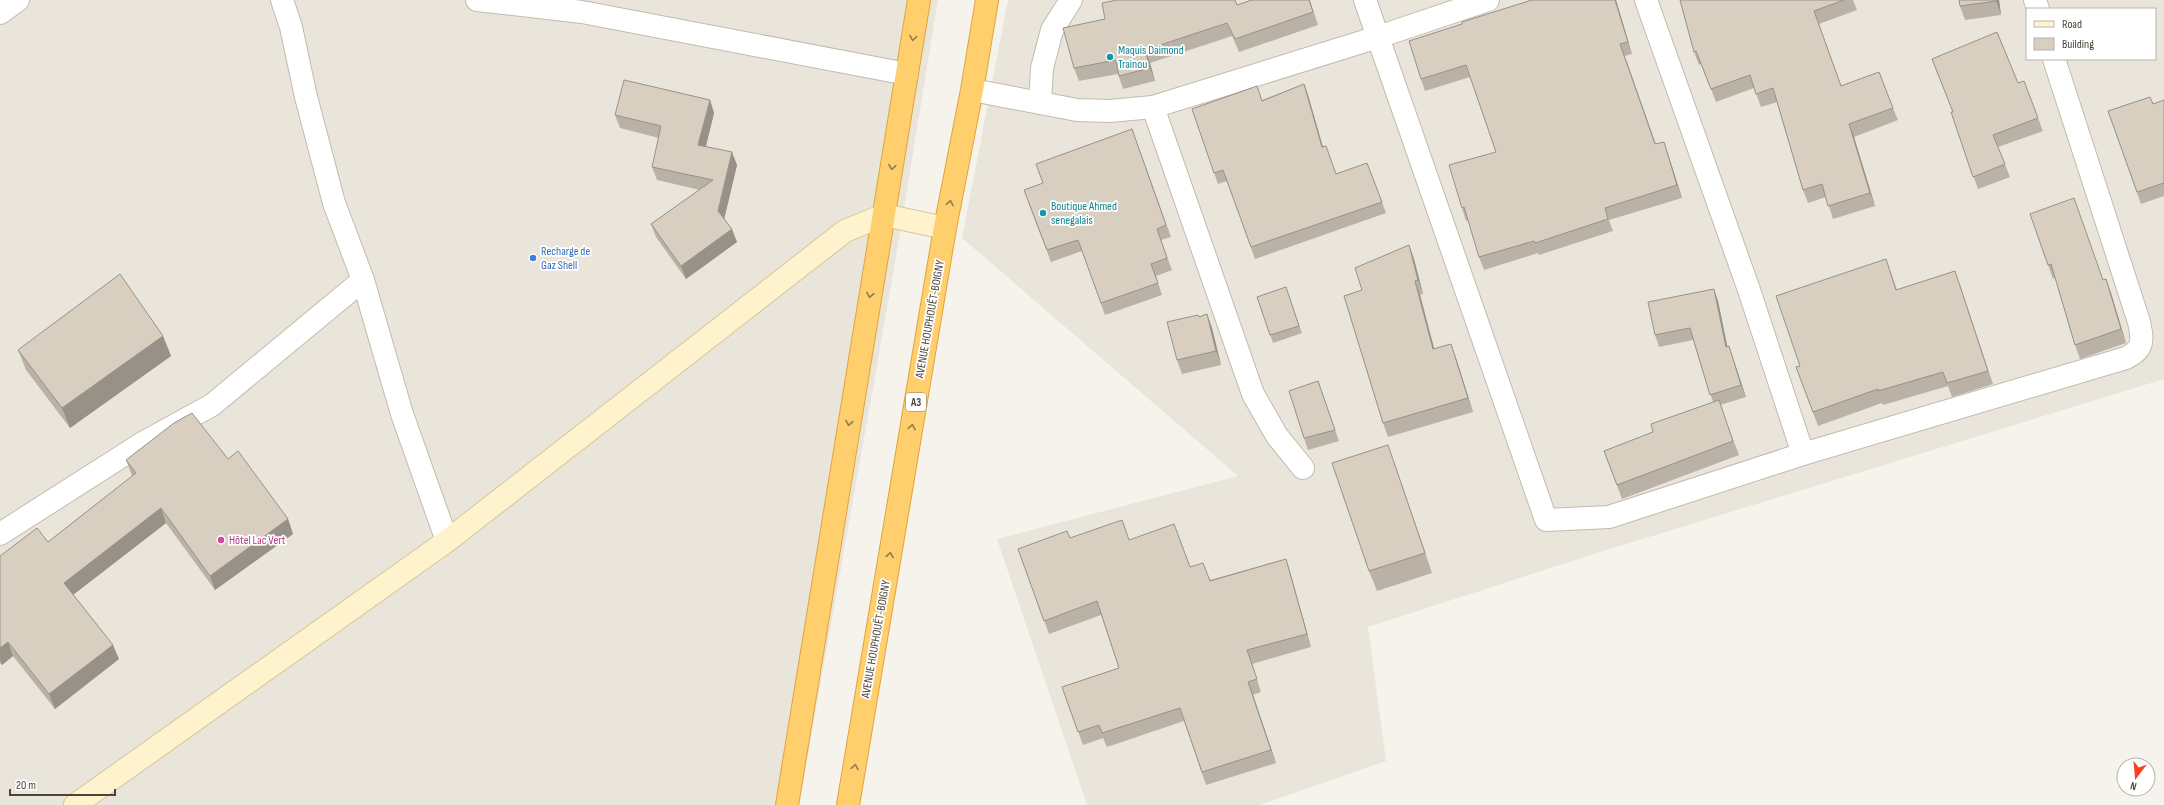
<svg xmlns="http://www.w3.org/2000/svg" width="2164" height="805" font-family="'Sofia Sans Condensed',sans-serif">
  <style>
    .residential { fill: #eae5da; fill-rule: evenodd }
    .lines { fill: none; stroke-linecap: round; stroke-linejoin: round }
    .street-casing { stroke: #c2bbae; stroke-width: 24 }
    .secondary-casing { stroke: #d6c79b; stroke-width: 24 }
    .highway-casing { stroke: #e0a43c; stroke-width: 24 }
    .street { stroke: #fff; stroke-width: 22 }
    .secondary { stroke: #fff3cd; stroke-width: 22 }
    .highway { stroke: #ffcf6e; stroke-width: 22 }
    .wall { fill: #bab2a6 }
    .shaded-wall { fill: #979187 }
    .building { fill: #d8cfc1; stroke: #979187 }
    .oneway { stroke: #937c4e }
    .culture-dot { fill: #0f9aa8; stroke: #fff; stroke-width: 1.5 }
    .shop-dot { fill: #3f7fe0; stroke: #fff; stroke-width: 1.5 }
    .hotel-dot { fill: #d1479c; stroke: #fff; stroke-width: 1.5 }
    .labels { text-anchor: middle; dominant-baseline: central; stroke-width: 3.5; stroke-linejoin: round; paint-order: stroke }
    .shield { fill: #fff; stroke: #817c74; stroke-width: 1 }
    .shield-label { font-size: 11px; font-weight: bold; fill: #4b4439 }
    .culture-label { font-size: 12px; fill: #0d838f; stroke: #fff; text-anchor: start }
    .shop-label { font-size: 12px; fill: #366cbe; stroke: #fff; text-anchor: start }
    .street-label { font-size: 12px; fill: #4b4439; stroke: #fff }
    .hotel-label { font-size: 12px; fill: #b23c85; stroke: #fff; text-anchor: start }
  </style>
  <rect width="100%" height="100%" fill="#f6f3ec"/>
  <g class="residential">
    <polygon points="0,0 938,0 894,269 799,805 0,805"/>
    <path d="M1008,0H2164V379L1597,553L1368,627L1386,761L1260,805H1087L997,539L1238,476L962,238ZM2027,9H2155V59H2027Z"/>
  </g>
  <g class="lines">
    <defs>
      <g id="street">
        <polyline points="282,0 291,27 306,97 334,203 363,280 402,414 447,541"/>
        <polyline points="477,0 582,12 907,74"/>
        <path d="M1365,0L1546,520L1609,517L1803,454L2126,358C2144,349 2143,341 2139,322L2054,59"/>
        <polyline points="1646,0 1749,290 1803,454"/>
        <polyline points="2035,0 2038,9"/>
        <polyline points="0,13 18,0"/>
        <polyline points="972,90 1077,110 1110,111 1153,107 1378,37 1488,0"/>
        <polyline points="1040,103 1042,68 1052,30 1071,0"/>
        <polyline points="1153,107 1253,394 1277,436 1303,468"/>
        <polyline points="0,534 141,444 212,405 363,280"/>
      </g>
      <polyline id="secondary" points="75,805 447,541 845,231 884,215 945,228"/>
      <g id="highway">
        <polyline points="787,805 919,0"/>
        <polyline points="848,805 945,228 972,90 987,0"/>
      </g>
    </defs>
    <use href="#street" class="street-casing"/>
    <use href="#secondary" class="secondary-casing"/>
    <use href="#highway" class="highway-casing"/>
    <use href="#street" class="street"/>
    <use href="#secondary" class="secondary"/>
    <use href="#highway" class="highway"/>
  </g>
  <g class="wall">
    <polygon points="1252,0 1310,0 1318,25 1239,52 1232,36 1150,63 1155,81 1123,89 1118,74 1079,81 1074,68 1237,5"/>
    <polygon points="1532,0 1616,0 1632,54 1625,56 1656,144 1664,142 1668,154 1682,198 1609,220 1613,231 1539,255 1538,253 1484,270 1479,257 1468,220 1466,221 1462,208 1496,152 1470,77 1425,91 1421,79 1462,24"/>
    <polygon points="1680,0 1853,0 1857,10 1819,24 1841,86 1893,108 1898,120 1854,137 1875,206 1833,219 1826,197 1808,203 1803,190 1777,102 1761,107 1754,88 1716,102 1701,64 1699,65 1694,52"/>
    <polygon points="1959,0 1999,0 2001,15 1965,20 1960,6"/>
    <polygon points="1932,59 2018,83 2038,118 2043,131 1998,147 2010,177 1978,189 1951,112 1953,112"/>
    <polygon points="1304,84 1308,95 1323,147 1336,174 1367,163 1386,213 1255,259 1227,181 1218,184 1192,109 1262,100"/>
    <polygon points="710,100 714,113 706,146 737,165 724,219 737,242 686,279 656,237 651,224 700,190 657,180 652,167 659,138 620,128 615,115"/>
    <polygon points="2164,100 2164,196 2141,204 2108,111 2153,104"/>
    <polygon points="1132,129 1171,237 1161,240 1172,270 1156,276 1162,295 1105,315 1082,251 1051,262 1028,202 1043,183"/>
    <polygon points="2030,214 2103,280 2106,279 2111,293 2126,343 2080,359 2075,345 2055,278 2053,279"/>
    <polygon points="1409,245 1414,259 1423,294 1420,295 1434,349 1456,358 1473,412 1388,437 1383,423 1362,290"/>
    <polygon points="1886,259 1897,290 1960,285 1993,384 1952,397 1948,386 1883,405 1882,403 1818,426 1796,367 1800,366"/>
    <polygon points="1286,287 1302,333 1273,343 1257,297"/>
    <polygon points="1718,301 1727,347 1729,346 1746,397 1720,405 1739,455 1622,499 1604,451 1653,432 1713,402 1693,340 1659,347 1655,335"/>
    <polygon points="1207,314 1212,328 1221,365 1182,374 1177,360 1199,317"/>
    <polygon points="163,336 171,356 70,428 26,370 18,350"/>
    <polygon points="1318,381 1339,441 1308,450 1304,438"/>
    <polygon points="228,459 288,519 293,534 215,590 166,523 73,595 119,659 55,709 13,656 2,665 0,663 0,556 48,542 132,476 126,460"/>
    <polygon points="1395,465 1432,573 1377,591 1369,571"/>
    <polygon points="1070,538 1129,540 1190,567 1210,580 1286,559 1290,572 1311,647 1252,664 1261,692 1253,695 1276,763 1206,785 1184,721 1107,747 1103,738 1083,745 1062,687 1119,668 1101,615 1049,634 1018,549"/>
  </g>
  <g class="shaded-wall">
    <polygon points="1615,0 1616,0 1632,54 1628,42"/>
    <polygon points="1996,0 1999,0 2001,15"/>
    <polygon points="1145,50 1150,63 1155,81 1150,68"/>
    <polygon points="1304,84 1308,95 1326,158 1322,147"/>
    <polygon points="710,100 714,113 703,158 698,145"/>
    <polygon points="1849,124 1854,137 1875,206 1870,193"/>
    <polygon points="1664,142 1668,154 1682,198 1677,185"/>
    <polygon points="732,152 737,165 723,224 718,211"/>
    <polygon points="732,229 737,242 686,279 681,266"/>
    <polygon points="1409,245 1414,259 1423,294 1418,280"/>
    <polygon points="2106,279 2111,293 2126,343 2121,329"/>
    <polygon points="1415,281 1420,295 1438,363 1433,349"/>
    <polygon points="1714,289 1718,301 1730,359 1726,347"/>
    <polygon points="1207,314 1212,328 1221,365 1216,351"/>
    <polygon points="163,336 171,356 70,428 62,408"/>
    <polygon points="1451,344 1456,358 1473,412 1468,398"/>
    <polygon points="1729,346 1746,397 1741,385"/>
    <polygon points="1388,445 1395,465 1432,573 1425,553"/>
    <polygon points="161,508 166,523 69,598 64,583"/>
    <polygon points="288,519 293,534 215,590 210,576"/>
    <polygon points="1286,559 1290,572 1311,647 1307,634"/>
    <polygon points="8,642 13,656 2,665 0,660 0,648"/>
    <polygon points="113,645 119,659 55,709 49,694"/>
    <polygon points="1248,682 1253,695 1276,763 1271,750"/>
  </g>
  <g class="building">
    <polygon points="1117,0 1235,0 1237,5 1252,0 1309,0 1313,12 1235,39 1227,23 1145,50 1150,68 1119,76 1116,60 1074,68 1063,28 1105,19 1102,3"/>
    <polygon points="1532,0 1615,0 1628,42 1620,44 1655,144 1664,142 1677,185 1605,208 1608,219 1535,243 1534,241 1479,257 1464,207 1462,208 1449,165 1496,152 1466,65 1421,79 1409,41 1462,24 1462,22"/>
    <polygon points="1680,0 1844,0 1814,11 1841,86 1879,72 1893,108 1849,124 1870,193 1828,206 1822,184 1803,190 1773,88 1756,94 1750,75 1711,89 1696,51 1694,52"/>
    <polygon points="1959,0 1996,0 1996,1 1960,6"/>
    <polygon points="1997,32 2018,83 2024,81 2038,118 1993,135 2005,164 1973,177 1951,112 1953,112 1932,59"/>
    <polygon points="624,80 710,100 698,145 732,152 718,211 732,229 681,266 651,224 713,180 652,167 661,126 615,115"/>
    <polygon points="1304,84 1322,147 1326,146 1336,174 1367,163 1382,202 1251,247 1223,170 1214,173 1192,109 1257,86 1262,101"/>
    <polygon points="2150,97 2153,104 2164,100 2164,183 2137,192 2108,111"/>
    <polygon points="1132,129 1166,225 1157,229 1167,258 1151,264 1158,283 1101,303 1078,240 1047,250 1024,190 1043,183 1036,164"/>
    <polygon points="2074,198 2103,280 2106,279 2121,329 2075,345 2051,264 2048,265 2030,214"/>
    <polygon points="1409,245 1418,280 1415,281 1433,349 1451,344 1468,398 1383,423 1344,296 1362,290 1355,268"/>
    <polygon points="1886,259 1896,290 1955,271 1988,371 1947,383 1943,372 1878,391 1878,389 1813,412 1796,367 1800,366 1776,296"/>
    <polygon points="120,274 163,336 62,408 18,350"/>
    <polygon points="1286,287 1299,326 1270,335 1257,297"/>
    <polygon points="1714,289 1726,347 1729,346 1741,385 1710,395 1690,328 1655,335 1648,302"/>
    <polygon points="1207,314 1216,351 1177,360 1167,322 1198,315 1199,317"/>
    <polygon points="1318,381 1335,430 1304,438 1289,391"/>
    <polygon points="1719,400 1733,441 1617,485 1604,451 1653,432 1651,424"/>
    <polygon points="192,413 228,459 238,451 288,519 210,576 161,508 64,583 113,645 49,694 8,642 0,648 0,556 37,528 48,542 136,473 126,460 174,423"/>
    <polygon points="1388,445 1425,553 1369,571 1332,463"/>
    <polygon points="1122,520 1129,540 1174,524 1190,567 1203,563 1210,581 1286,559 1307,634 1247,650 1257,679 1248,682 1271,750 1202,772 1180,708 1102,733 1099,725 1078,732 1062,687 1119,668 1097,601 1044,621 1018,549 1067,531 1070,538"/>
  </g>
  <defs><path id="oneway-chevron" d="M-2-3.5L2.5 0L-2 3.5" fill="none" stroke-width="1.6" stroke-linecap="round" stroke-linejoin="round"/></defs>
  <g class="oneway">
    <use href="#oneway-chevron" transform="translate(913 38) rotate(99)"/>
    <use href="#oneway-chevron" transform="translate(892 167) rotate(99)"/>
    <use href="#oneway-chevron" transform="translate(950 203) rotate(-79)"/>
    <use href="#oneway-chevron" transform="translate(870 295) rotate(100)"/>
    <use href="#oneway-chevron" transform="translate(849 423) rotate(100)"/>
    <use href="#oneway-chevron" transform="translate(912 427) rotate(-80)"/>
    <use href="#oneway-chevron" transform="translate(890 555) rotate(-80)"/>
    <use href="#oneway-chevron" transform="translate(855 767) rotate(-80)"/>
  </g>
  <g class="culture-dot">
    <circle cx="1110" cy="57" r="4"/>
    <circle cx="1043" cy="213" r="4"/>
  </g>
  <circle class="shop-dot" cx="533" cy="258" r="4"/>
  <circle class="hotel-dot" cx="221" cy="540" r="4"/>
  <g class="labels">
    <rect class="shield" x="906" y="393" width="20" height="18" rx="3"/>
    <g class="shield-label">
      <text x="916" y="402">A3</text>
    </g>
    <g class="culture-label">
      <text x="1118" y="50">Maquis Daimond<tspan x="1118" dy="14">Trainou</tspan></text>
      <text x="1051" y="206">Boutique Ahmed<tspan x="1051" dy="14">senegalais</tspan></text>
    </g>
    <g class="shop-label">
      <text x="541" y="251">Recharge de<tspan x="541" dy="14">Gaz Shell</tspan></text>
    </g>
    <g class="street-label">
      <text transform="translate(930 319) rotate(-80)">AVENUE HOUPHOUËT-BOIGNY</text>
      <text transform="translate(876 639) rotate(-80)">AVENUE HOUPHOUËT-BOIGNY</text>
    </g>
    <g class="hotel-label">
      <text x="229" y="540">Hôtel Lac Vert</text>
    </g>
  </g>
  <rect x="2026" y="8" width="130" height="52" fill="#ffffff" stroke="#b7b4b0"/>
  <rect x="2034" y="21" width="20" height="6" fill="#fff3cd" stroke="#b7b4b0"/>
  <text x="2062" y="28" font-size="12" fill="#4b4439">Road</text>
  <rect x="2034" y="38" width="20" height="12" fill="#d8cfc1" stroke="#b7b4b0"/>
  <text x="2062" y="48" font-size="12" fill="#4b4439">Building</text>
  <g transform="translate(2136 777) rotate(196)"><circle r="19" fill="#ffffff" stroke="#b7b4b0"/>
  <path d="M0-3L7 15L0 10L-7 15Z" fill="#fc3f1d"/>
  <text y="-6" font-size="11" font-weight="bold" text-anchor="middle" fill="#4b4439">N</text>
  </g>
  <path d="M10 789v6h105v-6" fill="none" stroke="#4b4439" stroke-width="2"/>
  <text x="16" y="789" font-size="12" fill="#4b4439" stroke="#ffffff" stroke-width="3" paint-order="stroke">20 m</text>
</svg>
